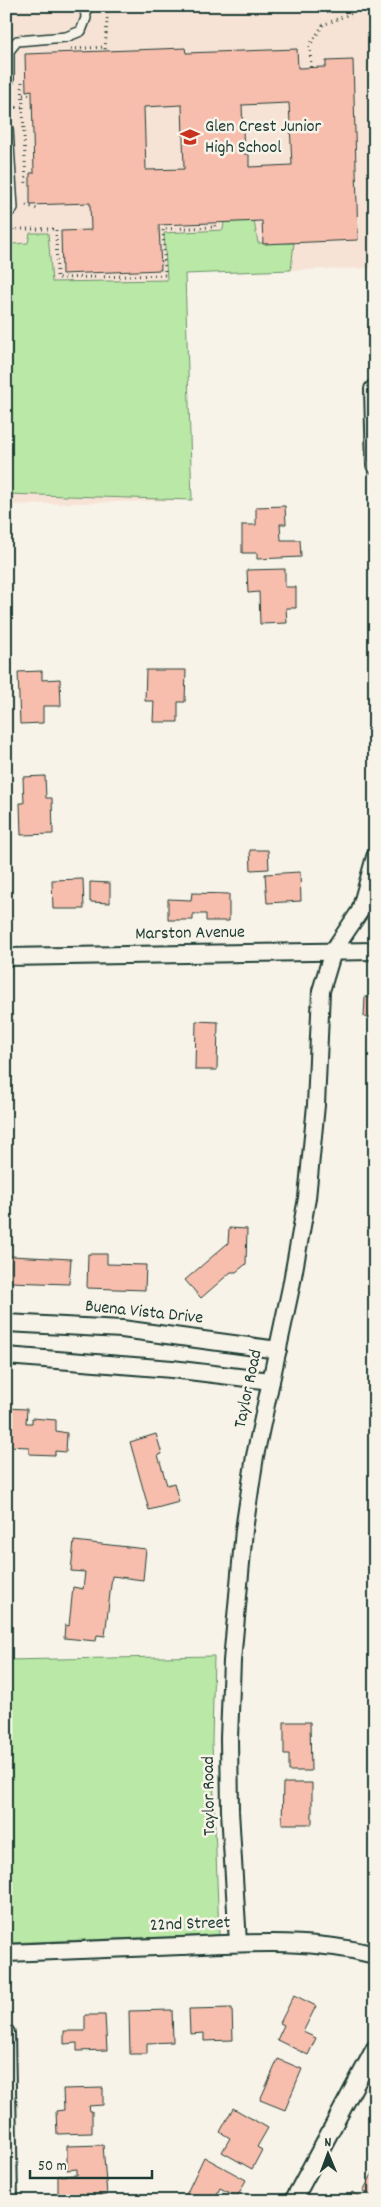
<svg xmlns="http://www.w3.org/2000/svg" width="381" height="2207" font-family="Dekko,sans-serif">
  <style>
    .built { fill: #f7e3d6 }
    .green { fill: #bae8a6; stroke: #6c926d }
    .building { fill: #f7bead; stroke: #1f3d34; fill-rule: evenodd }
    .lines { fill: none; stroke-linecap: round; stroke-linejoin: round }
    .lane-casing { stroke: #1f3d34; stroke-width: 12 }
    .street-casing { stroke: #1f3d34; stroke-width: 20 }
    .path { stroke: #1f3d34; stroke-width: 3; stroke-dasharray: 1 4; stroke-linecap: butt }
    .lane { stroke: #f7f3e8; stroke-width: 9 }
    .street { stroke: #f7f3e8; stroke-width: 16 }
    .labels { text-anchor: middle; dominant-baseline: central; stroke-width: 5; stroke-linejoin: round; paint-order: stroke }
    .poi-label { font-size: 18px; fill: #1f3d34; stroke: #f7f3e8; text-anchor: start }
    .street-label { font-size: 18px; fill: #1f3d34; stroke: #f7f3e8 }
  </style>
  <rect width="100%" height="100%" fill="#f7f3e8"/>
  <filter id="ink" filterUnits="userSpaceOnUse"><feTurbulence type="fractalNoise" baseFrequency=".02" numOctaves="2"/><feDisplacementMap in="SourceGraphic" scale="10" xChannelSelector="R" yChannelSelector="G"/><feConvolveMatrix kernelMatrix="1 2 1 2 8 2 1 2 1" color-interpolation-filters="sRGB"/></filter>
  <g filter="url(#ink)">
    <polygon class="built" points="6,6 375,6 375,268 185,273 192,500 6,505"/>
    <g class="green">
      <polygon points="254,221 258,243 294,243 291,270 185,274 192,500 6,494 6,239 12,239 11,244 28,243 30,233 48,233 52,282 167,280 164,233 223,230 224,222"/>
      <polygon points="214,1656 212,1742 219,1935 6,1943 6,1660"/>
    </g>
    <g class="building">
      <path d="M185,48L186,53L297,49L298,68L326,67V61L353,60L358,240L263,244L262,221L159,225L161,270L62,274L61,231L91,230L90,203L30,205V173H34L32,94V90L26,91L25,54ZM289,103L292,165L249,167V154H244L242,105ZM182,105L184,169L146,170L144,107Z"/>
      <polygon points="285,506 286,524 280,524 281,540 300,540 301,557 257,559 257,553 242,553 242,525 256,525 256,507"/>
      <polygon points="285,569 285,587 296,587 296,608 286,608 287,623 260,624 259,592 248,593 247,570"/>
      <polygon points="146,670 186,670 185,702 178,702 178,722 153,722 154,701 145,701"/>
      <polygon points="42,671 42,680 60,679 61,706 43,706 43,723 20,724 18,672"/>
      <polygon points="45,776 46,798 52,798 53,834 21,835 20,803 24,803 23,777"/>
      <polygon points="250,850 268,850 269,869 251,870"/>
      <polygon points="300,872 301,901 267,903 265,874"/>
      <polygon points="83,879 84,909 53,909 52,880"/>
      <polygon points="90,882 110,883 110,903 90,902"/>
      <polygon points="192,893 229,894 229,921 206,921 206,914 193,914 193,920 168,920 168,899 191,900"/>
      <polygon points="365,997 375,998 375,1039 374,1018 364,1017"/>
      <polygon points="196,1021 218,1022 217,1070 195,1070"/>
      <polygon points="229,1228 247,1229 246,1264 236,1272 231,1272 201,1298 185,1280 228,1243"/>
      <polygon points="88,1254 107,1254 107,1264 146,1265 145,1290 87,1288"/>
      <polygon points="11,1256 71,1259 69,1284 10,1282"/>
      <polygon points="6,1408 27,1409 26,1423 32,1423 32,1418 56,1420 56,1431 67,1433 66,1452 55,1451 55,1455 29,1454 29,1447 6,1446"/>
      <polygon points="156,1434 162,1454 158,1455 167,1485 174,1483 179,1502 149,1510 130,1442"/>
      <polygon points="74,1541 146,1549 143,1580 112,1576 105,1636 97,1635 96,1641 64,1638 65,1625 69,1626 73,1587 83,1589 85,1572 71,1571"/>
      <polygon points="284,1722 310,1722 311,1771 289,1771 289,1754 284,1754"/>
      <polygon points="283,1783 312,1783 312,1824 282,1824"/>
      <polygon points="294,1995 316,2006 303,2032 316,2038 308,2055 277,2040 284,2025 280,2023"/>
      <polygon points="232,2008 233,2040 204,2041 204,2033 190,2034 189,2009"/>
      <polygon points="172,2010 173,2042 147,2043 147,2054 130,2054 129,2011"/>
      <polygon points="85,2015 105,2015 107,2050 77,2051 77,2043 64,2044 64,2031 85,2031"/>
      <polygon points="278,2059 302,2069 285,2110 260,2100"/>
      <polygon points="103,2088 103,2105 89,2106 90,2111 92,2111 92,2133 57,2134 56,2111 64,2110 63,2089"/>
      <polygon points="233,2108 268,2128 257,2147 262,2150 252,2169 222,2152 230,2138 220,2132"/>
      <polygon points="103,2145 107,2195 58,2196 58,2176 77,2175 77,2169 67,2170 67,2146"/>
      <polygon points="204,2157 246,2180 237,2197 220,2188 217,2194 226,2198 225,2201 183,2201"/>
      <polygon points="374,2171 375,2201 370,2201 373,2196 363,2191"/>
      <polygon points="352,2192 368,2201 347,2201"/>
    </g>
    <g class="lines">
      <defs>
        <g id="lane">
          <polyline points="6,88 9,80 9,51 17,41 66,37 81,31 86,18 85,6"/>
          <polyline points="6,129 8,129 13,208 6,215"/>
        </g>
        <g id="street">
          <polyline points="375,389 373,389 375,465"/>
          <polyline points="6,957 375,951"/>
          <polyline points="6,1323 122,1329 278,1350"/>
          <polyline points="6,1356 172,1369 271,1381"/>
          <polyline points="238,1943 230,1811 229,1738 232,1661 244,1530 255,1456 291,1287 307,1198 316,1105 321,991 333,951 360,911 375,857"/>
          <path d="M6,1953C65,1951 123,1948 181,1946C246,1943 312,1938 375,1955"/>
          <polyline points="6,2033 9,2201"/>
          <polyline points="293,2201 375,2048"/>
        </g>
      </defs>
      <use href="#lane" class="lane-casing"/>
      <use href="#street" class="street-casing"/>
      <g class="path">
        <polyline points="71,49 105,47 105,51 108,6"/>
        <polyline points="311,67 310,45 323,25 369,6"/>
        <polyline points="22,82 26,186"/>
        <polyline points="23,95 32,94"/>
        <polyline points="6,108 23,107"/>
        <polyline points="26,205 40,210"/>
        <polyline points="6,233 13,233 13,229 56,229 57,278 165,275 163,229 215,227 215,222"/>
      </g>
      <use href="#lane" class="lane"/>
      <use href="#street" class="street"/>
    </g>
  </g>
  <defs>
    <symbol id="school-bare" viewBox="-9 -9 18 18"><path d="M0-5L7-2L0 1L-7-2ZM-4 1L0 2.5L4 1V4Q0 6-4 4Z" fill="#c8321e" stroke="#f7f3e8" stroke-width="2.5" paint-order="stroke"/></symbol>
  </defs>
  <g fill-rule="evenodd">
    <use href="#school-bare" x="176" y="123" width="28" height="28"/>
  </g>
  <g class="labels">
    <g class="poi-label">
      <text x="205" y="127">Glen Crest Junior<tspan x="205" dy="21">High School</tspan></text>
    </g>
    <g class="street-label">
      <text transform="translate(190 934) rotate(-1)">Marston Avenue</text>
      <text transform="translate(144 1313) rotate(6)">Buena Vista Drive</text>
      <text transform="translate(249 1389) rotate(-78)">Taylor Road</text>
      <text transform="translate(210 1796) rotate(-91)">Taylor Road</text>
      <text transform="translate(190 1925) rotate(-2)">22nd Street</text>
    </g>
  </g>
  <rect width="381" height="2207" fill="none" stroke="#f7f3e8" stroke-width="25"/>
  <rect x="12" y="12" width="356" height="2182" fill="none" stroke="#1f3d34" stroke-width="2" filter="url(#ink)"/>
  <g transform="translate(328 2154) rotate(359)" stroke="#f7f3e8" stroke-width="4" paint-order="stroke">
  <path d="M0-4L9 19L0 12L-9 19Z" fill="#1f3d34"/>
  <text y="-8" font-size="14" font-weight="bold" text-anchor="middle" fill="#1f3d34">N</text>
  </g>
  <path d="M30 2170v8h122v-8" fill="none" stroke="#1f3d34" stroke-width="2.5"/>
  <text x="38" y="2170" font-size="15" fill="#1f3d34" stroke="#f7f3e8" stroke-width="4" paint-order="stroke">50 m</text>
</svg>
